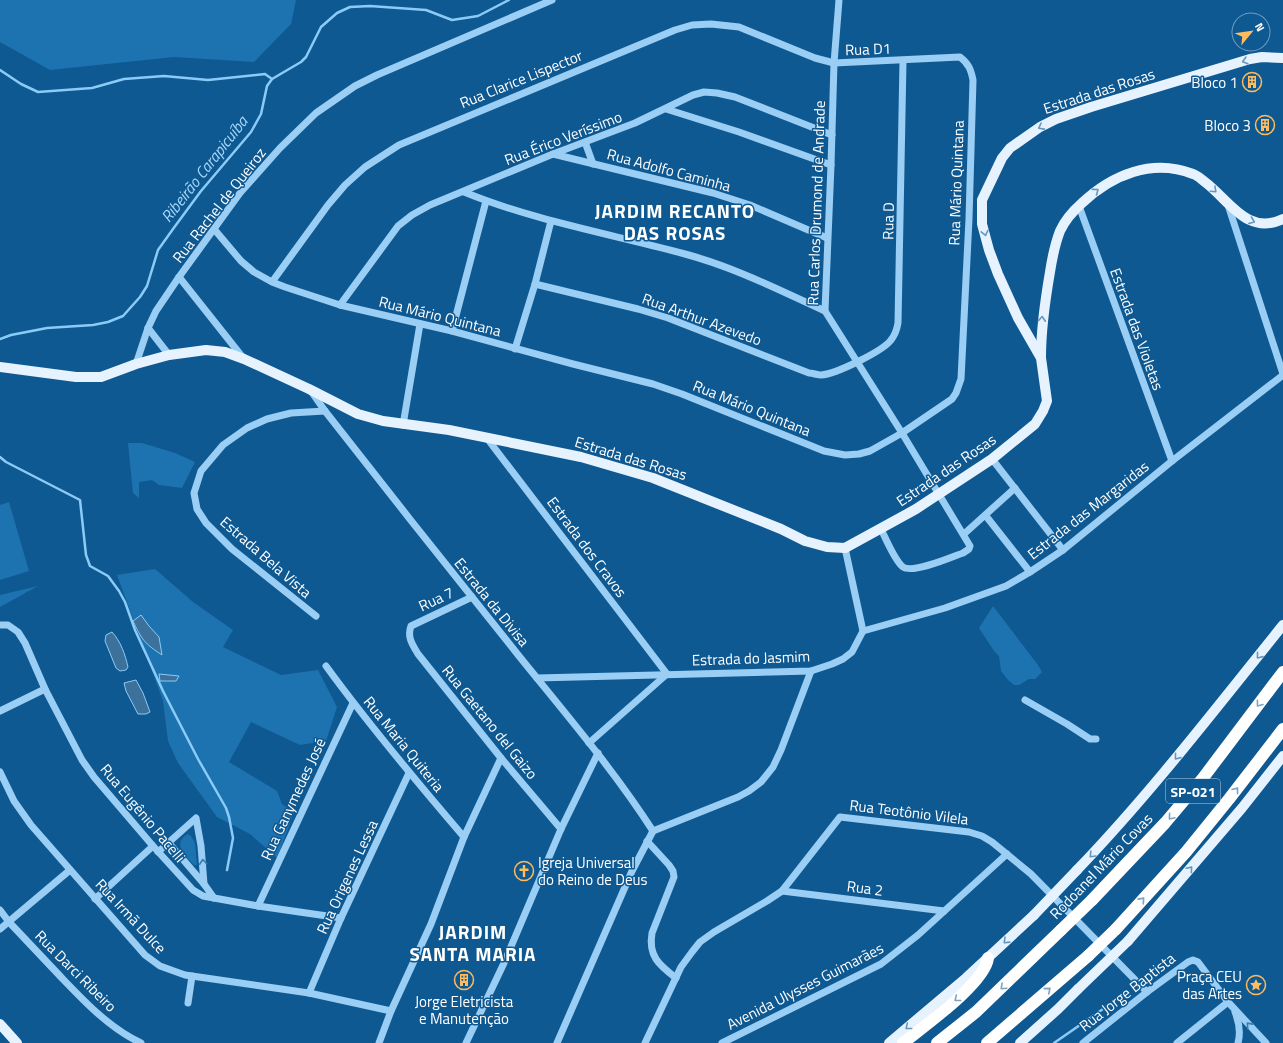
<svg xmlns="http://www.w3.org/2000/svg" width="1283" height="1043" font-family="'Titillium Web',sans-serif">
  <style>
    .green { fill: #1d72b0 }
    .water { fill: #3b719a; stroke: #8bcbf8 }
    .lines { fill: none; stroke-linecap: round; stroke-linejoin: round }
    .stream { stroke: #8bcbf8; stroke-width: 2.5 }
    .minor { stroke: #9acef4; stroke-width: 7 }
    .major { stroke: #e6f3ff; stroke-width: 10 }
    .highway { stroke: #fff; stroke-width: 12 }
    .major-bridge { stroke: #e6f3ff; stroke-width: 10 }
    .highway-bridge { stroke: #fff; stroke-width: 12 }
    .oneway { stroke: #6597be }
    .oneway2 { stroke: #7ba4c3 }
    .oneway3 { stroke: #397caf }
    .labels { text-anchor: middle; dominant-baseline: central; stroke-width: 3; stroke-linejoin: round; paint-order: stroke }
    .shield { fill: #0f5992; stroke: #b7cdde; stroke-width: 1 }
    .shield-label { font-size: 14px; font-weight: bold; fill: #fff }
    .street-label { font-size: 15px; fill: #fff; stroke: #0f5992 }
    .poi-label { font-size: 15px; fill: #fff; stroke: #0f5992; text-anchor: end }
    .water-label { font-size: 16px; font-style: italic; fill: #a6d8fb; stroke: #0f5992 }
    .district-label { font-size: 19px; font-weight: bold; letter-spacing: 1px; fill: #fff; stroke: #0f5992 }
  </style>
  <rect width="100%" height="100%" fill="#0f5992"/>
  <g class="green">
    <polygon points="0,0 296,0 291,24 254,62 174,57 50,70 0,42"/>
    <polygon points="128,443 142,443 175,453 195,462 182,488 159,485 152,480 139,482 139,498 133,493"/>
    <polygon points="9,502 29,571 0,580 0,505"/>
    <polygon points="155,569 193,602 233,630 223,647 281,675 318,670 337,707 326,741 300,745 251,722 229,762 277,791 282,804 294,813 277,858 250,834 217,817 178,763 168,741 163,701 117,575"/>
    <polygon points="38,586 0,607 0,595"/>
    <polygon points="993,606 1038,665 1042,672 1035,679 1029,679 1019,685 1014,685 1008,680 1001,671 999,656 994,651 979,628"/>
    <path d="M188,834L191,836L195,843L197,865H194C186,856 171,843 188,834Z"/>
  </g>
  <g class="water">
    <path d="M141,615L149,626L159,637L162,655C144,643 142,640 133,621Z"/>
    <path d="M112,632C121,642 125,654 128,667L126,670L120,671L116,668L105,641L106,635Z"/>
    <polygon points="159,674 179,676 176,681 160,681"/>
    <polygon points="136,680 143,693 150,712 146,714 138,714 126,691 124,683"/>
  </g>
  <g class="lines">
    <g class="stream">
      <polyline points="0,70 21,84 38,92 92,88 124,79 164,76 208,80 265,74 272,79"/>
      <polyline points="0,339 11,335 47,328 93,325 108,322 123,316 140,297 147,286 158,250 173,229 201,191 251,132 261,114 267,86 272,79 301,62 306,57 321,27 337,13 350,7 370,6 426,10 452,20 478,16 509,0"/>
      <polyline points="0,457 6,462 80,500 86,555 90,566 108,576 119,591 125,602 135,630 163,691 198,759 226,808 229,817 233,838 227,870"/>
      <polyline points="1054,1043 1116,1000"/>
    </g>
    <g class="minor">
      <path d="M839,0L834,63L831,165L825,311L902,433L970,546L969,549L963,553C952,557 913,574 903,567C895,561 886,539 881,529"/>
      <polyline points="666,109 739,132 831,165"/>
      <polyline points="585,142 593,164"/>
      <polyline points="553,154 713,193 750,205 827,238"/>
      <path d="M464,192C535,221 611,234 685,254C734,267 779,290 825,311"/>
      <polyline points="1228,205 1283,374"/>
      <polyline points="1079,206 1172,461"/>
      <path d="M214,229L241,261L254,272L272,282L285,287L340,305L452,331L573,364L653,384L682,394L824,451L845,455L859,454L870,451L902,433L952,399L956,393L961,379L969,219L973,80C971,70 969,64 960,57L834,63L815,58L739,27L711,24L692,25L675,30L399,145L365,167L345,185L328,205L272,282"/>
      <polyline points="179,277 244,359"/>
      <path d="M535,284L638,309L668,318L809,373C813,373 817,375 821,375C836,374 883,351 891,340C895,335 897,329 898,323L903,61"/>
      <polyline points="340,305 398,226 412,215 430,205 553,154 635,123 693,95 704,92 717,93 735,97 832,135"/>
      <polyline points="148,328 169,355"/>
      <polyline points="452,331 486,201"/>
      <polyline points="515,349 535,284 551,221"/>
      <polyline points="136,364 148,328 156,311 179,277 240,193 280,148 316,113 355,86 377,75 552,0"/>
      <path d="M311,391L325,411C389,493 454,575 519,656C565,713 613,769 653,831"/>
      <polyline points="403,425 420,324"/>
      <polyline points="486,437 667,674 589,743"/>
      <polyline points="992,459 1063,550"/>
      <polyline points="986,516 1030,572"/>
      <polyline points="964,534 1015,488"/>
      <path d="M472,597L411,626C407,637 412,644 418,654L501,758L561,829"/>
      <polyline points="316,616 232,549 206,523 197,509 194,493 201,471 223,445 247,428 267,419 291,413 325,411"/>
      <polyline points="0,625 8,625 18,632 25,643 45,689 82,760 94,777 153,846 193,890 203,896 258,906 341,918"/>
      <polyline points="863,631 945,608 1006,586 1030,572 1063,550 1172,461 1283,375"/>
      <path d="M326,666C369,725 416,781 464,837"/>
      <polyline points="537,678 811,671 832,664 843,659 852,652 863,631 845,548"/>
      <polyline points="1025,700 1067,724 1090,739 1096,739"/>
      <polyline points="0,711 45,689"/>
      <polyline points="0,772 14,801 31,825 145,955 160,966 185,975 309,993 391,1011"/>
      <polyline points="653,831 738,797 749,791 761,782 773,767 781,750 811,671"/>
      <path d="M647,841L669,865L673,871L674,877L652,933C648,956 659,965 676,978"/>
      <polyline points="168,842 204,884"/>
      <polyline points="158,852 196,818 201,846 204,884 214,898"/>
      <polyline points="782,891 944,911"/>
      <polyline points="95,899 153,846"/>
      <polyline points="258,906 353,703"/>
      <path d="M0,910L9,922C26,940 43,958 60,976C84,1001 109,1028 141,1043"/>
      <polyline points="0,929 70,870"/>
      <polyline points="309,993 341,918 409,773"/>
      <polyline points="188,1003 192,976"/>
      <path d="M1235,1012C1239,1022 1241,1032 1238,1043"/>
      <polyline points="379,1043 391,1011 431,924 464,837 501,758"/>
      <polyline points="466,1043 504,963 561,829 598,753"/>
      <polyline points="557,1043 632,871 653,831"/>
      <polyline points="645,1043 681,967 692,952 700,942 714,932 767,901 782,891 840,817 969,832 982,836 992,842 1031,874 1147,992"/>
      <polyline points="722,1043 881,964 918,935 1007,854"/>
      <polyline points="1083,1043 1147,992 1188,962 1193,960 1198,962 1228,1002 1266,1043"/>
      <polyline points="1177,1043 1228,1002"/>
    </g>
    <g class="major">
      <path d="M1041,357C1041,327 1045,301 1050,272C1052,259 1055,244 1060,231C1065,220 1073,211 1082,203C1112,175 1152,158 1193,174C1197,175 1201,179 1205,182C1230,201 1247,236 1283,219"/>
      <polyline points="0,367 76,377 101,377 136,364 169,355 206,350 225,352 244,359 309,389 358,414 383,421 449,430 581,457 653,478 781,529 805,541 827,547 845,548 916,509 992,459 1035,424 1043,411 1047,401 1041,358 1018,318 998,274 989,250 982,224 982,200 1002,158 1010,148 1040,127 1056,119 1091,107 1250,59 1262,57 1283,58"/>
      <path d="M1077,870C1151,793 1216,708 1283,625"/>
      <polyline points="1128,941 1242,808 1283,756"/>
      <polyline points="0,1024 17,1043"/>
      <polyline points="889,1043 966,978 1034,915"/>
      <polyline points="1020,1043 1058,1009 1078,989"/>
    </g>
    <g class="highway">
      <polyline points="1092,900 1165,823 1203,778 1283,672"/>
      <polyline points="1116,929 1186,852 1229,799 1283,729"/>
      <path d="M903,1043C924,1026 985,983 988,958"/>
      <polyline points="937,1043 976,1012 1061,930"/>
      <polyline points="987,1043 1088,956"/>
    </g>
    <g class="major-bridge">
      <polyline points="1034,915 1077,870"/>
      <polyline points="1078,989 1128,941"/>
    </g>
    <g class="highway-bridge">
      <polyline points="1061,930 1092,900"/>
      <polyline points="1088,956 1116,929"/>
    </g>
  </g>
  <defs><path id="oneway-chevron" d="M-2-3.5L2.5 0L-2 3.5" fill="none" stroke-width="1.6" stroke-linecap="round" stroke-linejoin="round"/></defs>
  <g class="oneway">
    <use href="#oneway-chevron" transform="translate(1245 61) rotate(164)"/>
    <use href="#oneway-chevron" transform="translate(1041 127) rotate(152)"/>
    <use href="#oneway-chevron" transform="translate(1214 190) rotate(43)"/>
    <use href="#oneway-chevron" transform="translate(1096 191) rotate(-37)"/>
    <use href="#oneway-chevron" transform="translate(1252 221) rotate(21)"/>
    <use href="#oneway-chevron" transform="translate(985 233) rotate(76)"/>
    <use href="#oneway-chevron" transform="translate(1042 319) rotate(-86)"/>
    <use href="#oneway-chevron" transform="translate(1259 656) rotate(129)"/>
    <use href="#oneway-chevron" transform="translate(1177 757) rotate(129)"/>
    <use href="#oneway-chevron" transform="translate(1092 855) rotate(134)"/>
    <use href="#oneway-chevron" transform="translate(1190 869) rotate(-49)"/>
    <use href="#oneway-chevron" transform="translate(1006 941) rotate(136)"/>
    <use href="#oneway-chevron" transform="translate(908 1027) rotate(141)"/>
  </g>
  <g class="oneway2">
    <use href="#oneway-chevron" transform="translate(1259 704) rotate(127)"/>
    <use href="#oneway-chevron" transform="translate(1236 790) rotate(-52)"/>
    <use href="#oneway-chevron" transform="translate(1171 817) rotate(130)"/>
    <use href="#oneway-chevron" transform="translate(1142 900) rotate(-48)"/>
    <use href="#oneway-chevron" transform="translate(1003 987) rotate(137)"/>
    <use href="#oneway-chevron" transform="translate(1048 990) rotate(-41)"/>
    <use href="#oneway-chevron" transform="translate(957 999) rotate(141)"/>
  </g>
  <g class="oneway3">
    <use href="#oneway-chevron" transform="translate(203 862) rotate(-94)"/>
    <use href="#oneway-chevron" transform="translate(1249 1025) rotate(-132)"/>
  </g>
  <defs>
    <symbol id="building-ring" viewBox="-11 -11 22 22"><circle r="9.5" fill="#0f5992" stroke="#ffbb5c" stroke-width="1.5"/><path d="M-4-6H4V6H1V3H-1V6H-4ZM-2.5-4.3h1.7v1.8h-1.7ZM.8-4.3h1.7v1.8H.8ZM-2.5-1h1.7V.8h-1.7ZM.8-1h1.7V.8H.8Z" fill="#ffbb5c"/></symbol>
    <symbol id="church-ring" viewBox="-11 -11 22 22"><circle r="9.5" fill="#0f5992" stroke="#ffbb5c" stroke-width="1.5"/><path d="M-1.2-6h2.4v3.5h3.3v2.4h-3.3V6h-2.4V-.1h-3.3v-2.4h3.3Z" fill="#ffbb5c"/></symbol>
    <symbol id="sight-ring" viewBox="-11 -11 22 22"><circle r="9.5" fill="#0f5992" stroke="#ffbb5c" stroke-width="1.5"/><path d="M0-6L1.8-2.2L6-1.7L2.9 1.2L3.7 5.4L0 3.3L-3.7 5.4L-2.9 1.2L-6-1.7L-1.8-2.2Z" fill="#ffbb5c"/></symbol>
  </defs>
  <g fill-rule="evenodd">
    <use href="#building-ring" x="1241" y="71" width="22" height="22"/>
    <use href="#building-ring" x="1254" y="114" width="22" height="22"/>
    <use href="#church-ring" x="513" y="860" width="22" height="22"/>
    <use href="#building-ring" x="453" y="969" width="22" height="22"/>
    <use href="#sight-ring" x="1245" y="974" width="22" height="22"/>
  </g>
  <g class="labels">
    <rect class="shield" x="1166" y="779" width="54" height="24" rx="3"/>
    <g class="shield-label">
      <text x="1193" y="791">SP-021</text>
    </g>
    <g class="street-label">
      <text transform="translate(868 49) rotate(-2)">Rua D1</text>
      <text transform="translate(521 79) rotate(-22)">Rua Clarice Lispector</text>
      <text transform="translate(1099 91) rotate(-18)">Estrada das Rosas</text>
      <text transform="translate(563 138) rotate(-21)">Rua Érico Veríssimo</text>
      <text transform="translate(669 170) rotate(15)">Rua Adolfo Caminha</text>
      <text transform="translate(956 183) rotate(-88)">Rua Mário Quintana</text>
      <text transform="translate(816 203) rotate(-88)">Rua Carlos Drumond de Andrade</text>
      <text transform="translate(219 205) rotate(-52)">Rua Rachel de Queiroz</text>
      <text transform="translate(888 221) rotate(-89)">Rua D</text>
      <text transform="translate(440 316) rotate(14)">Rua Mário Quintana</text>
      <text transform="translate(702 319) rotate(20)">Rua Arthur Azevedo</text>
      <text transform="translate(1137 329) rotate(70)">Estrada das Violetas</text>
      <text transform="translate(752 408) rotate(22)">Rua Mário Quintana</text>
      <text transform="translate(631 458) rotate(17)">Estrada das Rosas</text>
      <text transform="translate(946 470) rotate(-34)">Estrada das Rosas</text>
      <text transform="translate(1088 510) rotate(-38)">Estrada das Margaridas</text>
      <text transform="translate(587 547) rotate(53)">Estrada dos Cravos</text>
      <text transform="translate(266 557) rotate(41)">Estrada Bela Vista</text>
      <text transform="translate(436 599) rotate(-25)">Rua 7</text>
      <text transform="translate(492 602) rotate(51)">Estrada da Divisa</text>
      <text transform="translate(751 658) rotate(-2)">Estrada do Jasmim</text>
      <text transform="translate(490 722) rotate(51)">Rua Gaetano del Gaizo</text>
      <text transform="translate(404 744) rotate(51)">Rua Maria Quiteria</text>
      <text transform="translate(293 799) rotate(-65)">Rua Ganymedes José</text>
      <text transform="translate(909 812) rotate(7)">Rua Teotônio Vilela</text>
      <text transform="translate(143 813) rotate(50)">Rua Eugênio Pacelli</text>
      <text transform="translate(1101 866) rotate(-46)">Rodoanel Mário Covas</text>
      <text transform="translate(347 877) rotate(-65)">Rua Origenes Lessa</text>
      <text transform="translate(865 888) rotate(7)">Rua 2</text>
      <text transform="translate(131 916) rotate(47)">Rua Irmã Dulce</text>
      <text transform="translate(76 971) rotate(45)">Rua Darci Ribeiro</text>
      <text transform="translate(805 986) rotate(-27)">Avenida Ulysses Guimarães</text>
      <text transform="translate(1127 992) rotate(-38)">Rua Jorge Baptista</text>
    </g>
    <g class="poi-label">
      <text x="1238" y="82">Bloco 1</text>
      <text x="1251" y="125">Bloco 3</text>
      <text x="538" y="862" text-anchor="start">Igreja Universal<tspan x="538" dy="17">do Reino de Deus</tspan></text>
      <text x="1242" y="976">Praça CEU<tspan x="1242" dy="17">das Artes</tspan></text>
      <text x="464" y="1001" text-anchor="middle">Jorge Eletricista<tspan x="464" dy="17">e Manutenção</tspan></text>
    </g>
    <g class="water-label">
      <text transform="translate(204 169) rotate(-52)">Ribeirão Carapicuíba</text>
    </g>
    <g class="district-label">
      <text x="675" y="210">JARDIM RECANTO<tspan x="675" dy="22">DAS ROSAS</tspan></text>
      <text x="473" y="931">JARDIM<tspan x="473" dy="22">SANTA MARIA</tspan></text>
    </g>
  </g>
  <g transform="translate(1251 32) rotate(61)"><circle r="19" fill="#0f5992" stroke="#6f9bbe"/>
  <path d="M0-3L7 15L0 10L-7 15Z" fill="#ffbb5c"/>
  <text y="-6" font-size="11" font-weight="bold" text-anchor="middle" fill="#ffffff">N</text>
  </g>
</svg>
